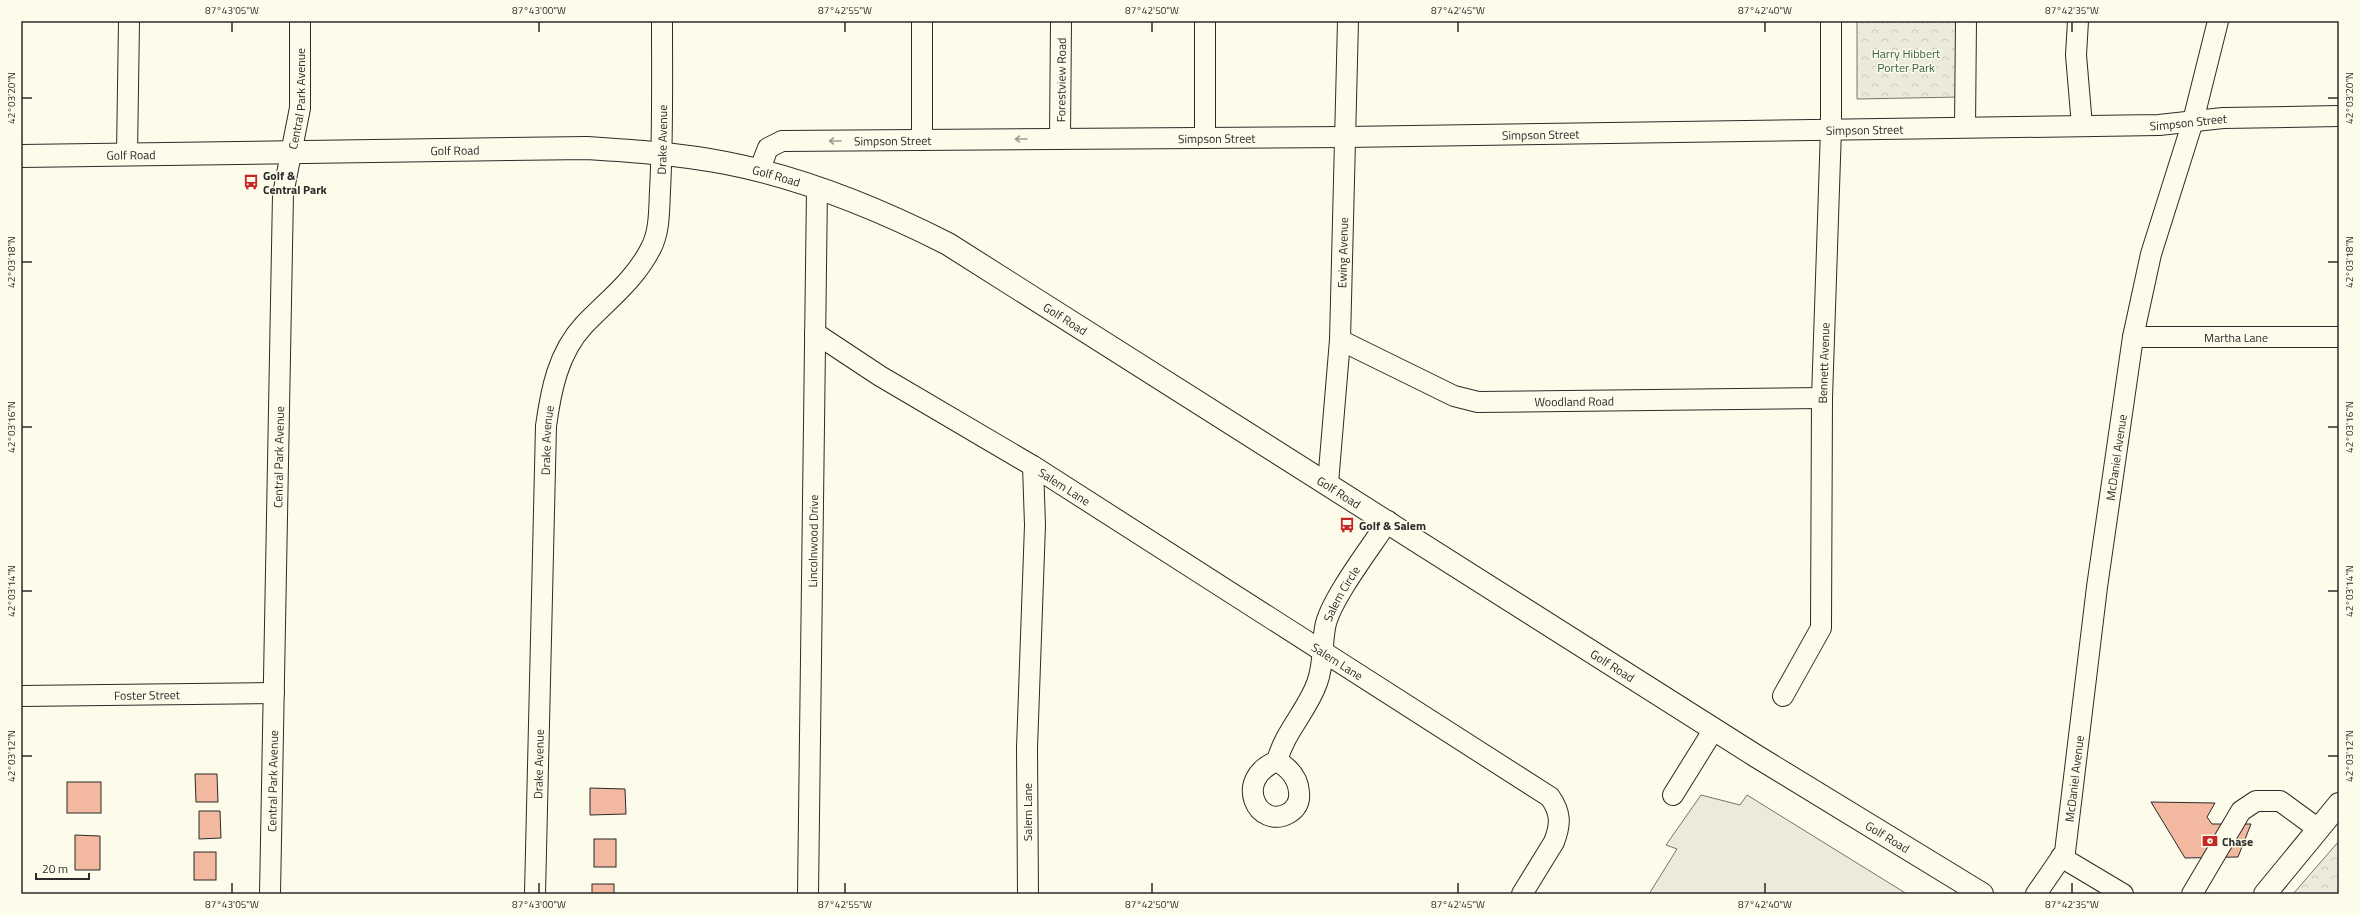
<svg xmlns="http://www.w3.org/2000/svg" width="2360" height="915" font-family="'Titillium Web',sans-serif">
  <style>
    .park { fill: url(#park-crowns); stroke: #74746e }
    .parking { fill: #eceadb; stroke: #74746e }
    .building { fill: #f2b8a0; stroke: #2b2b2b }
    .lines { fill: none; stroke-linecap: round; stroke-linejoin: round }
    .minor-casing { stroke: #2b2b2b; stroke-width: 22 }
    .major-casing { stroke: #2b2b2b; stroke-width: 24 }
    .minor { stroke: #fdfbea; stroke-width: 20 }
    .major { stroke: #fdfbea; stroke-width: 22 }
    .oneway { stroke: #9e9d94 }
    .ticks { fill: none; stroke: #2b2b2b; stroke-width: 1.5 }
    .labels { text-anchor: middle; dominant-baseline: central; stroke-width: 3; stroke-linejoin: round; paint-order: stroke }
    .park-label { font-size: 12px; fill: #34623c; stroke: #fdfbea }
    .street-label { font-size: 12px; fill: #2b2b2b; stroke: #fdfbea }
    .poi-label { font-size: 12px; font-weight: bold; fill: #2b2b2b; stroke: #fdfbea; text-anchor: start }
    .neatline { fill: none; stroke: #2b2b2b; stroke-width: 1.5 }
    .ticks-label { font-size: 10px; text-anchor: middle; fill: #2b2b2b }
  </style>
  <defs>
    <pattern id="park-crowns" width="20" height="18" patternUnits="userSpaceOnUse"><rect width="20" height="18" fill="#ecebdb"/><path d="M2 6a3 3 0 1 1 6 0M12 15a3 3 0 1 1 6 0" fill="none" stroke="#cbcabc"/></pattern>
  </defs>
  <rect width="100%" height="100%" fill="#fdfbea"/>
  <g class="park">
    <polygon points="1857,21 1961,21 1960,97 1857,99"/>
    <polygon points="2339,841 2339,894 2293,894"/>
  </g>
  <polygon class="parking" points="1701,795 1740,805 1747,795 1907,894 1649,894 1677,849 1666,845"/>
  <g class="building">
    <polygon points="195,774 217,774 218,802 196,802"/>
    <rect x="67" y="782" width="34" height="31"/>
    <polygon points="590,788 625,789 626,814 590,815"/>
    <polygon points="2151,802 2215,803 2207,817 2212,824 2251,824 2238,857 2185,858"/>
    <polygon points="199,811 220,811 221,838 199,839"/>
    <polygon points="75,835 100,836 100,870 75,870"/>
    <rect x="594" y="839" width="22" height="28"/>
    <rect x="194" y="852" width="22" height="28"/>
    <rect x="592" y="884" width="22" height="10"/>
  </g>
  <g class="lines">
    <defs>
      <g id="minor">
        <polyline points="922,21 922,140"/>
        <polyline points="2078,21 2076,55 2082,126"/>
        <polyline points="1965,127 1966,21"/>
        <polyline points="1205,138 1205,21"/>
        <path id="s1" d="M1060,139L1061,21"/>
        <polyline points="127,154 129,21"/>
        <path id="s2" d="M759,171L768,148L782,141L1346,137L2159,125L2223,118L2339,116"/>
        <path id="s3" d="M815,333L880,376L1033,466L1550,797C1561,813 1561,824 1554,842L1522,894"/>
        <path id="s4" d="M2133,337H2339"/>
        <path id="s5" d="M1340,340L1454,396L1478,402L1822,398"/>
        <path id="s6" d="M1328,483L1340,340L1348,21"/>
        <path id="s7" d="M21,696L274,693"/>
        <path id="s8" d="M1783,696L1821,628L1822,398L1831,129V21"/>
        <path id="s9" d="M1277,761C1285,731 1307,711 1317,683C1325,662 1321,643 1326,623C1334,595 1371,547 1388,521"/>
        <path d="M1277,761C1289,768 1298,777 1299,792C1300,801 1297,808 1289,813C1258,831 1232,779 1277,761Z"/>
        <polyline points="1673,795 1714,729"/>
        <polyline points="2061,857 2123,894"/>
        <path id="s10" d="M270,894L283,194L300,108V21"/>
        <path id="s11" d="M535,894L546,426C551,390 558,353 584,325C608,300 635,280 651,248C660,231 659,209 660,191C663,134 662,78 662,21"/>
        <path id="s12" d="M808,894L817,189"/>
        <polyline points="1028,894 1027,748 1035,525 1033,466"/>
        <path id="s13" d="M2036,894L2065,852L2097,587L2133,337L2151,254L2193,121L2218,21"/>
        <polyline points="2192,894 2241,811 2256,801 2280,801 2317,828"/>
      </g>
      <g id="major">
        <path id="s14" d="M21,156L587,148C634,151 680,154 726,163C803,178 879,209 948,244L1756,756L1982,894"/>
        <polyline points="2265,894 2339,804"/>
      </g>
    </defs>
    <use href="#minor" class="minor-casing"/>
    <use href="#major" class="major-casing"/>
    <use href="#minor" class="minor"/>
    <use href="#major" class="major"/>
  </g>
  <defs><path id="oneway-shaft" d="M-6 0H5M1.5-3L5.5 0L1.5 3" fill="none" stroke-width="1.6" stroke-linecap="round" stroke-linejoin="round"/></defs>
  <g class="oneway">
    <use href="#oneway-shaft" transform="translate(1021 139) rotate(180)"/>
    <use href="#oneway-shaft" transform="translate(835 141) rotate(180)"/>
  </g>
  <path class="ticks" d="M232,22V32M539,22V32M845,22V32M1152,22V32M1458,22V32M1765,22V32M2072,22V32M22,98H32M2328,98H2338M22,262H32M2328,262H2338M22,427H32M2328,427H2338M22,591H32M2328,591H2338M22,756H32M2328,756H2338M232,883V893M539,883V893M845,883V893M1152,883V893M1458,883V893M1765,883V893M2072,883V893"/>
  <defs>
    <symbol id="bus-bare" viewBox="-9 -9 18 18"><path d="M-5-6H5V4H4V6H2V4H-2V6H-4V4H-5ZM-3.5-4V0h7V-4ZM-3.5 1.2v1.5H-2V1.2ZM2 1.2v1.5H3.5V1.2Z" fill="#c62828" stroke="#fdfbea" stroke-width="2.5" paint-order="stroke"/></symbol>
    <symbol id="bank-bare" viewBox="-9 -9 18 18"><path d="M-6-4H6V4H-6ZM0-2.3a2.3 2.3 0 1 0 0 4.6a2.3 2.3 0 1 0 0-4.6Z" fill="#c62828" stroke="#fdfbea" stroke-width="2.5" paint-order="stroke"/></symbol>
  </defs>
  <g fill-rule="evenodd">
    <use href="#bus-bare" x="240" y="171" width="22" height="22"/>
    <use href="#bus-bare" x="1336" y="514" width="22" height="22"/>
    <use href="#bank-bare" x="2199" y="830" width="22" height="22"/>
  </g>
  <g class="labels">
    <g class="park-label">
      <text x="1906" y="53">Harry Hibbert<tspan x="1906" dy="14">Porter Park</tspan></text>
    </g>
    <g class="street-label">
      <text stroke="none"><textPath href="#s1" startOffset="59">Forestview Road</textPath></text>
      <text stroke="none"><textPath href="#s10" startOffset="797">Central Park Avenue</textPath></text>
      <text stroke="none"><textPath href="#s2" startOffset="1447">Simpson Street</textPath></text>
      <text stroke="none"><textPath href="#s2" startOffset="1123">Simpson Street</textPath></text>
      <text stroke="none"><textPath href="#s2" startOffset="799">Simpson Street</textPath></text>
      <text stroke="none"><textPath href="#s2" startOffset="475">Simpson Street</textPath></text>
      <text stroke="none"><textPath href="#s11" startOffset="790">Drake Avenue</textPath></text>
      <text stroke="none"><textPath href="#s2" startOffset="151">Simpson Street</textPath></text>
      <text stroke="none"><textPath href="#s14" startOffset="434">Golf Road</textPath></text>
      <text stroke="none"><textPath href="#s14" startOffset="110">Golf Road</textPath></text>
      <text stroke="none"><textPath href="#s14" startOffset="758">Golf Road</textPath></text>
      <text stroke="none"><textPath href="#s6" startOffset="231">Ewing Avenue</textPath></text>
      <text stroke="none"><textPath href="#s14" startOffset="1082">Golf Road</textPath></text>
      <text stroke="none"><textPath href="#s4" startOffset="103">Martha Lane</textPath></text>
      <text stroke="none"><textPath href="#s8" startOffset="343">Bennett Avenue</textPath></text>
      <text stroke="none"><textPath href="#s5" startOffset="248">Woodland Road</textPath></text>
      <text stroke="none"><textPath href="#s11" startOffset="454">Drake Avenue</textPath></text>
      <text stroke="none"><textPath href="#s10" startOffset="437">Central Park Avenue</textPath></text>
      <text stroke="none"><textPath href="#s13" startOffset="449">McDaniel Avenue</textPath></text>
      <text stroke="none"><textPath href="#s3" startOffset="293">Salem Lane</textPath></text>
      <text stroke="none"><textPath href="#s14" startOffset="1406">Golf Road</textPath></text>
      <text stroke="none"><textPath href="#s12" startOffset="353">Lincolnwood Drive</textPath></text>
      <text stroke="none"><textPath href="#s9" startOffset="182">Salem Circle</textPath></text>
      <text stroke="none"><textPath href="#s3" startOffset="617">Salem Lane</textPath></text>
      <text stroke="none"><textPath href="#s14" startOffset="1730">Golf Road</textPath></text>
      <text stroke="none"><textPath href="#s7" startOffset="126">Foster Street</textPath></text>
      <text stroke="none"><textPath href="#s11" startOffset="130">Drake Avenue</textPath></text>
      <text stroke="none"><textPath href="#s13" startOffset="125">McDaniel Avenue</textPath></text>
      <text stroke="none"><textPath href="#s10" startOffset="113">Central Park Avenue</textPath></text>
      <text transform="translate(1027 812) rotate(-90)">Salem Lane</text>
      <text stroke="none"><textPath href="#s14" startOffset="2054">Golf Road</textPath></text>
    </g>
    <g class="poi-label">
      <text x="263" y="175">Golf &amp;<tspan x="263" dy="14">Central Park</tspan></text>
      <text x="1359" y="525">Golf &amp; Salem</text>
      <text x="2222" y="841">Chase</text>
    </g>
  </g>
  <rect width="2360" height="915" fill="none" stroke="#fdfbea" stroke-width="44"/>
  <path d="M36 873v6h53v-6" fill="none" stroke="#2b2b2b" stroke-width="2"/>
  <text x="42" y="873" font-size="12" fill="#2b2b2b" stroke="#fdfbea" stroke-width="3" paint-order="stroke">20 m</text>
  <rect x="22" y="22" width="2316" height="871" class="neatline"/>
  <g class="ticks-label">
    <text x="232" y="14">87°43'05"W</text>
    <text x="539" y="14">87°43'00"W</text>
    <text x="845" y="14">87°42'55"W</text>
    <text x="1152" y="14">87°42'50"W</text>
    <text x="1458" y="14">87°42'45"W</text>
    <text x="1765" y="14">87°42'40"W</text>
    <text x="2072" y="14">87°42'35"W</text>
    <text transform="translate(11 98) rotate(-90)" y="4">42°03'20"N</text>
    <text transform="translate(2349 98) rotate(-90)" y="4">42°03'20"N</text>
    <text transform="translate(11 262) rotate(-90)" y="4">42°03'18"N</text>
    <text transform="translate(2349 262) rotate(-90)" y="4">42°03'18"N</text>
    <text transform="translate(11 427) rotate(-90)" y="4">42°03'16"N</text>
    <text transform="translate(2349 427) rotate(-90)" y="4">42°03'16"N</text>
    <text transform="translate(11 591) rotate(-90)" y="4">42°03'14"N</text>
    <text transform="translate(2349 591) rotate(-90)" y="4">42°03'14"N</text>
    <text transform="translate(11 756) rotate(-90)" y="4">42°03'12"N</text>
    <text transform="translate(2349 756) rotate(-90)" y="4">42°03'12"N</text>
    <text x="232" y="908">87°43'05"W</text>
    <text x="539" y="908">87°43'00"W</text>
    <text x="845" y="908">87°42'55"W</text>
    <text x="1152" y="908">87°42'50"W</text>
    <text x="1458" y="908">87°42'45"W</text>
    <text x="1765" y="908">87°42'40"W</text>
    <text x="2072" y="908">87°42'35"W</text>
  </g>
</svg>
